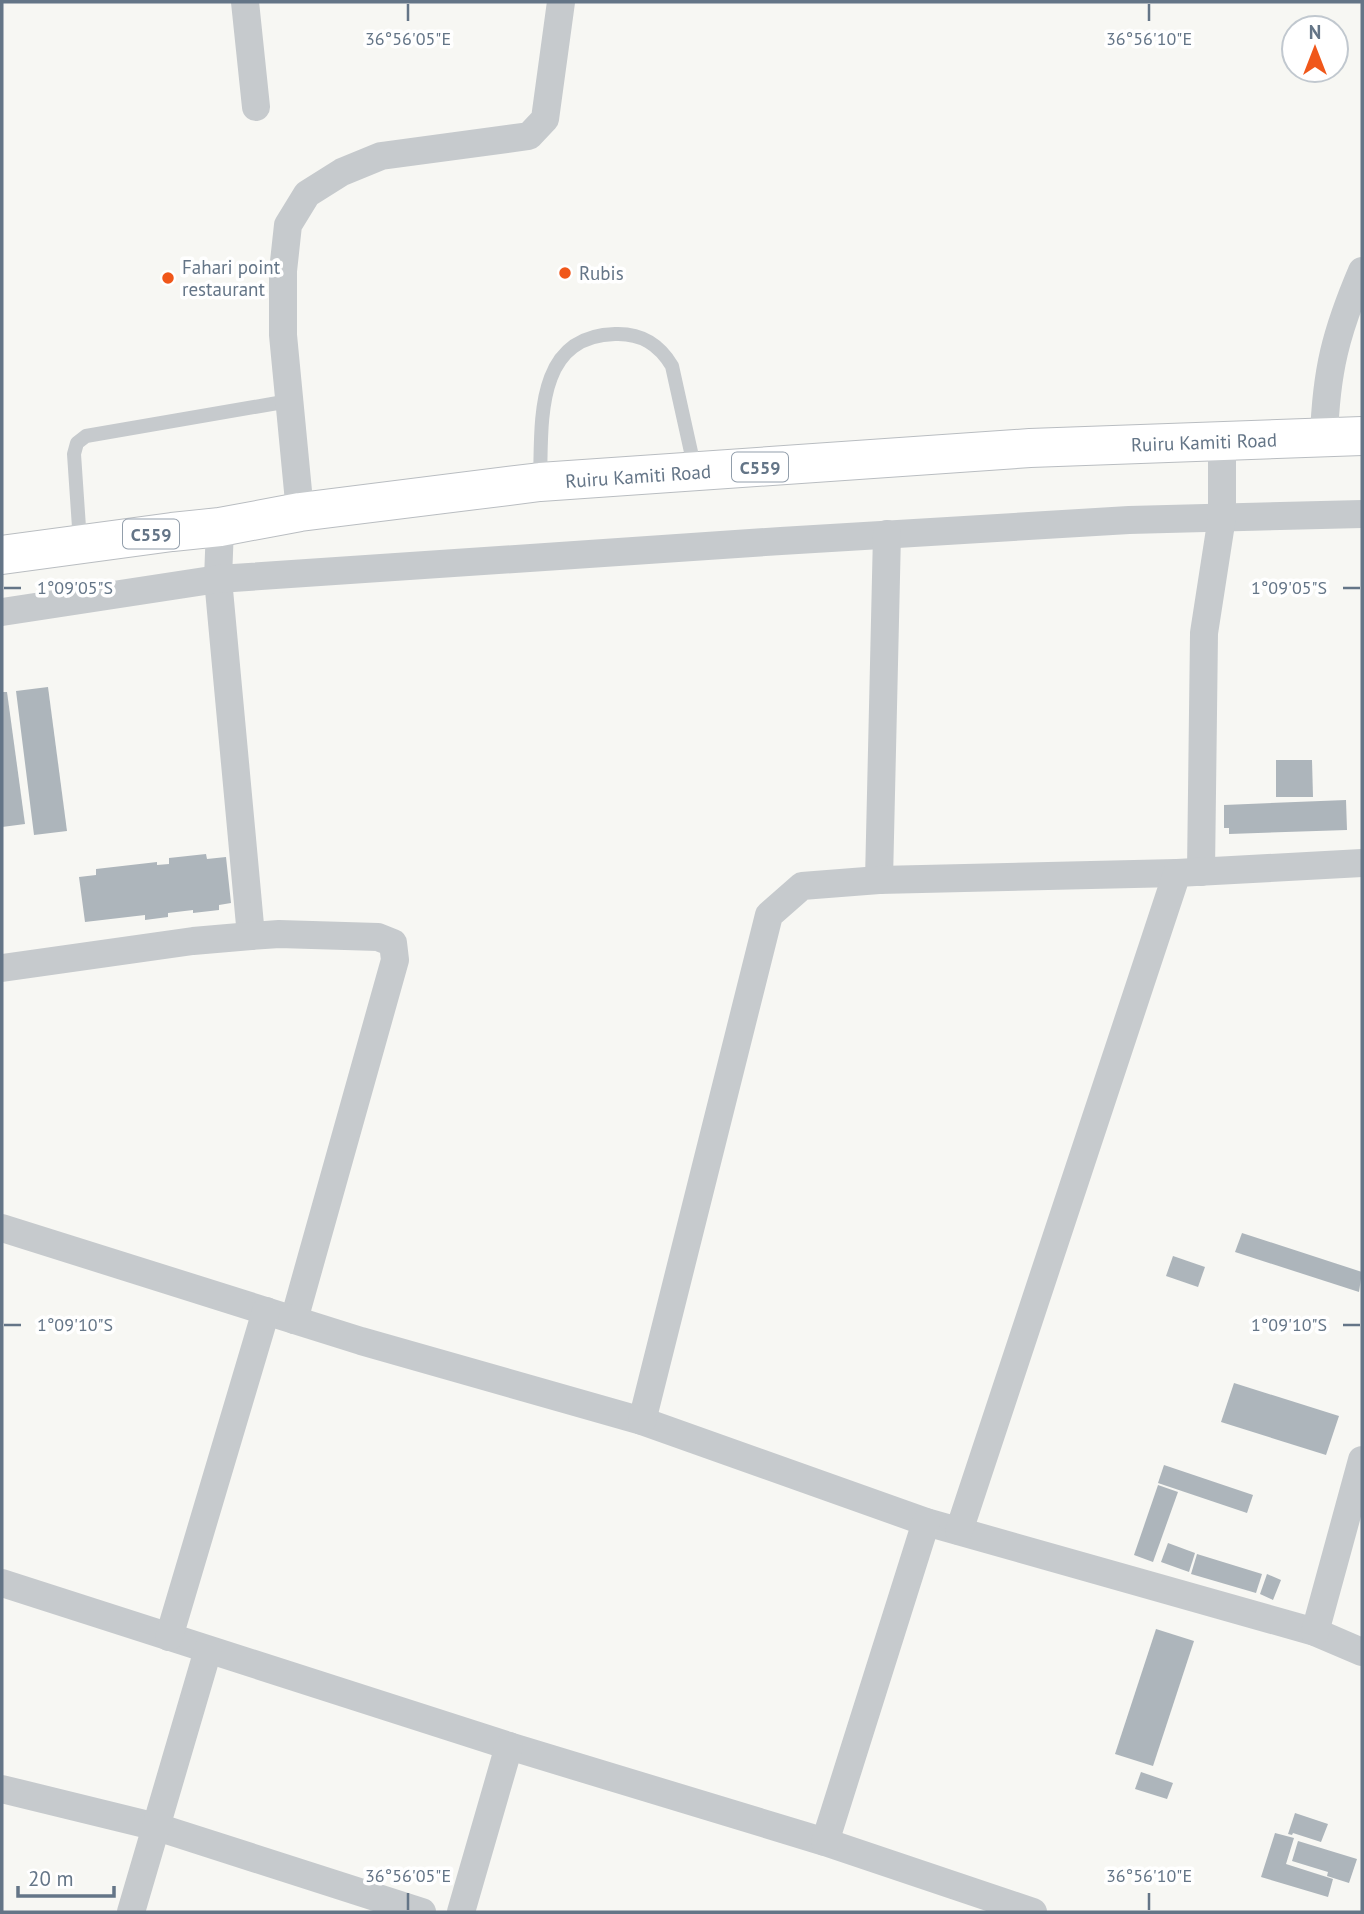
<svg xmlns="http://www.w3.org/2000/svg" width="1364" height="1914" font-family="'PT Sans',sans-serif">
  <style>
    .building { fill: #adb5bb }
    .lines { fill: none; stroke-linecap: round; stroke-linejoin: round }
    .primary-casing { stroke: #b9bdc1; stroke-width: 40 }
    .service { stroke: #c6cacd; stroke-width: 14 }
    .minor { stroke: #c6cacd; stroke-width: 28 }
    .primary { stroke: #fff; stroke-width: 38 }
    .ticks { fill: none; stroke: #647587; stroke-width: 2.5 }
    .poi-dot { fill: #f0571a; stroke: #fff; stroke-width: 2.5 }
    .labels { text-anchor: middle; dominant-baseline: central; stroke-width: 7; stroke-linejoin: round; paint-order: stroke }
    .shield { fill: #fff; stroke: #929eab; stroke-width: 2 }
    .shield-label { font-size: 18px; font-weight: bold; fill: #647587 }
    .poi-label { font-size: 19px; fill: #647587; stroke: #fff; text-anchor: start }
    .street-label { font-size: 19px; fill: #647587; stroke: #fff }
    .ticks-label { font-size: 18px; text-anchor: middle; fill: #647587; stroke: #fff; stroke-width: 7; stroke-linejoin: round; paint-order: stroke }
  </style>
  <rect width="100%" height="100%" fill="#f7f7f3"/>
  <g class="building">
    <polygon points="48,687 67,831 34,835 16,691"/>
    <polygon points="2,692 7,692 25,824 2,827"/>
    <polygon points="1276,760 1312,760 1313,797 1276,797"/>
    <polygon points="1346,800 1347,830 1229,834 1229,828 1224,828 1224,805"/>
    <polygon points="206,854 207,859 226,857 231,903 219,905 219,910 193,913 193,910 168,913 168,917 145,920 145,915 85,922 79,877 96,875 96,869 157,862 157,865 169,864 169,858"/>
    <polygon points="1242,1233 1362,1272 1359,1292 1235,1252"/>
    <polygon points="1173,1256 1205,1267 1198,1287 1166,1276"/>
    <polygon points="1234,1383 1339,1416 1326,1455 1221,1422"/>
    <polygon points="1164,1465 1253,1495 1247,1513 1158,1483"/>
    <polygon points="1158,1485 1178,1492 1153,1562 1134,1555"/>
    <polygon points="1168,1543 1195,1553 1189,1572 1161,1562"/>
    <polygon points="1197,1554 1262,1574 1256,1593 1191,1574"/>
    <polygon points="1267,1574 1281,1580 1273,1600 1260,1594"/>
    <polygon points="1156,1629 1194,1641 1153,1766 1115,1754"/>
    <polygon points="1141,1772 1173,1783 1167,1799 1135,1789"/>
    <polygon points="1295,1813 1328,1824 1321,1842 1293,1833 1292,1835 1288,1834"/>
    <polygon points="1275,1833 1294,1838 1286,1864 1333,1879 1328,1897 1261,1877"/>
    <polygon points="1298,1841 1357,1859 1349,1883 1327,1876 1328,1872 1292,1861"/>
  </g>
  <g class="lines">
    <defs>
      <polyline id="primary" points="2,555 172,532 220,527 300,512 540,482 1030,448 1362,436"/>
    </defs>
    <use href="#primary" class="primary-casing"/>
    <g class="service">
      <path d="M540,481C542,423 534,336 615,334C641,333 659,344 672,366L695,470"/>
      <polyline points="80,542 74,454 77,443 86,436 289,401"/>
    </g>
    <g class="minor">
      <polyline points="245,2 256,107"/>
      <path d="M1324,438C1326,371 1336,332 1362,271"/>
      <polyline points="300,512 283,335 283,271 288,225 307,194 342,172 381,156 529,136 545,119 561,2"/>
      <polyline points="220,527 218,579 251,936"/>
      <polyline points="2,612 218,579 781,541 1129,520 1362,514"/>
      <polyline points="1201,872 1204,633 1222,517 1222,440"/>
      <polyline points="879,880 887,534"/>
      <polyline points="2,968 193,941 251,936 279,934 378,937 393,943 395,960 294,1320"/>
      <polyline points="2,1228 361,1341 642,1421 926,1522 1315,1632 1362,1652"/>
      <polyline points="642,1421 769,915 802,886 879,880 1177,873"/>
      <polyline points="959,1531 1177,873 1362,863"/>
      <polyline points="2,1583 509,1746 825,1842 1033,1912"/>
      <polyline points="1315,1632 1362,1460"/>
      <polyline points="169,1637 266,1311"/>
      <polyline points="2,1789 157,1827 422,1912"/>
      <polyline points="825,1842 926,1522"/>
      <polyline points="131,1912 208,1650"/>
      <polyline points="461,1912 509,1746"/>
    </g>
    <use href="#primary" class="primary"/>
  </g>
  <path class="ticks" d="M408,4V21M1149,4V21M4,588H21M1343,588H1360M4,1325H21M1343,1325H1360M408,1893V1910M1149,1893V1910"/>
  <g class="poi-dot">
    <circle cx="565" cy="273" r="7"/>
    <circle cx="168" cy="278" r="7"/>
  </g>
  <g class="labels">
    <g class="shield">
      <rect x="732" y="452.5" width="56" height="29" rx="5"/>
      <rect x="123" y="519.5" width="56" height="29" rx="5"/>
    </g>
    <g class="shield-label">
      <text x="760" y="467">C559</text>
      <text x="151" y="534">C559</text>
    </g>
    <g class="poi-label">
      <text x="182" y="267">Fahari point<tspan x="182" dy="22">restaurant</tspan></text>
      <text x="579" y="273">Rubis</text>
    </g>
    <g class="street-label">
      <text transform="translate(1204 442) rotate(-2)">Ruiru Kamiti Road</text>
      <text transform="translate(638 476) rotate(-4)">Ruiru Kamiti Road</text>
    </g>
  </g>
  <g class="ticks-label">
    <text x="408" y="45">36°56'05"E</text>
    <text x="1149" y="45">36°56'10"E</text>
    <text x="75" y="594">1°09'05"S</text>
    <text x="1289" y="594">1°09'05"S</text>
    <text x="75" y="1331">1°09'10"S</text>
    <text x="1289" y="1331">1°09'10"S</text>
    <text x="408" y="1882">36°56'05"E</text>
    <text x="1149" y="1882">36°56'10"E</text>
  </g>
  <rect width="1364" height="1914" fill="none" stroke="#647587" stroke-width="7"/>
  <g transform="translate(1315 49)"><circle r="33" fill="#ffffff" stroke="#c1c8cf" stroke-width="2"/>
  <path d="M0-5L12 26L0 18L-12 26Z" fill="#f0571a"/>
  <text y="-10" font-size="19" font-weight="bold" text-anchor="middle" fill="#647587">N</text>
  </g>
  <path d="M18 1886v10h96v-10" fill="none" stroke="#647587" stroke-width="3.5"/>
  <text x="28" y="1886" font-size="21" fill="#647587" stroke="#ffffff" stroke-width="5" paint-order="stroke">20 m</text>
</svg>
